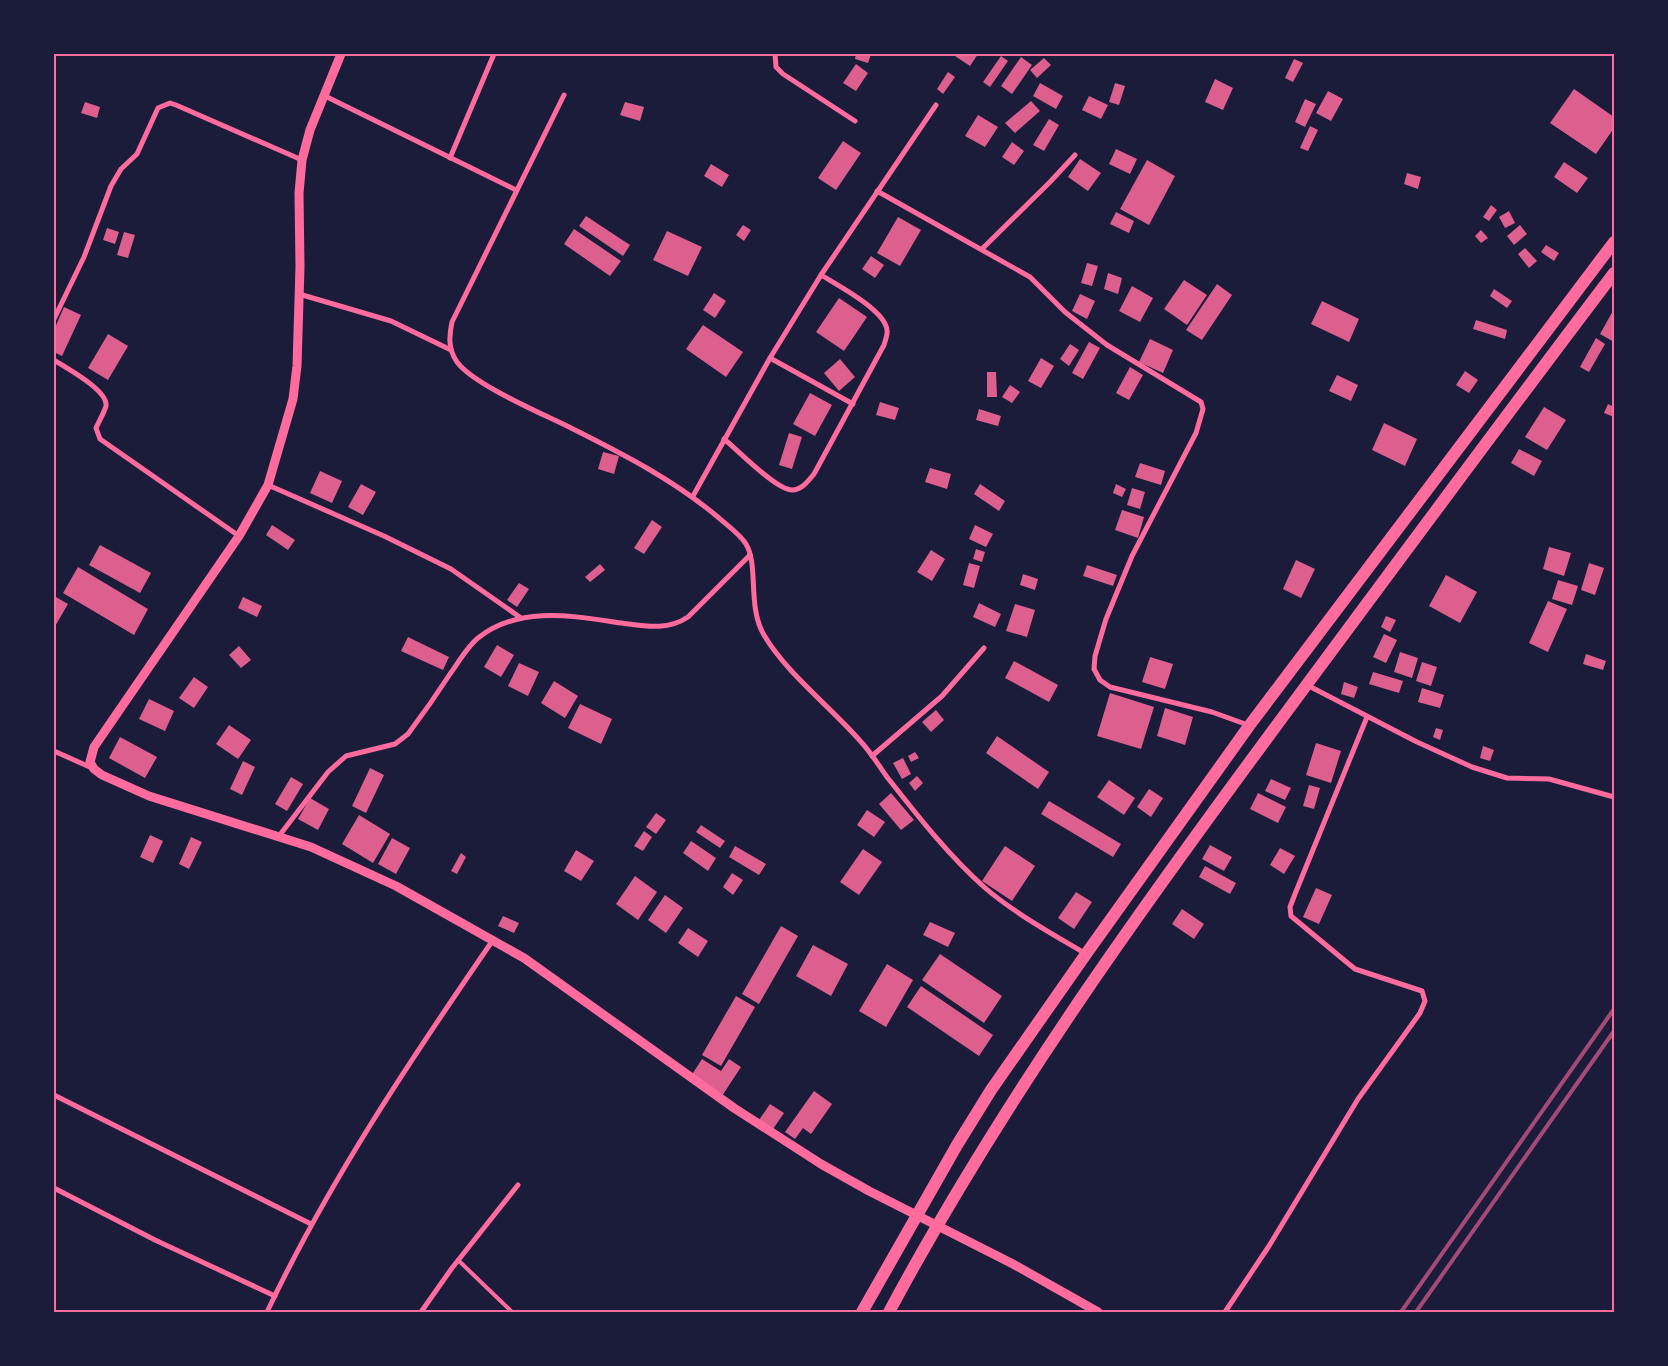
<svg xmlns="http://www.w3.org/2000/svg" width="1668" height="1366" font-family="'Noto Sans',sans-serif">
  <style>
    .building { fill: #dd5f8e }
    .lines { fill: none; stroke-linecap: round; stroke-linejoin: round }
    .service { stroke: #ff6b9d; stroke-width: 4 }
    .minor { stroke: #ff6b9d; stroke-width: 5 }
    .tertiary { stroke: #ff6b9d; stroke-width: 9 }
    .trunk { stroke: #ff6b9d; stroke-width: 12 }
    .rail { stroke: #a44b75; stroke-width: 4 }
    .neatline { fill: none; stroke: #ff6b9d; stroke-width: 2 }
  </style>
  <rect width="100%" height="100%" fill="#1b1b3a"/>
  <g class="building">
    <polygon points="856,54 871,54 868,63 855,59"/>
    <polygon points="952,54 978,54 970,66"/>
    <polygon points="1001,56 1008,61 990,87 983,82"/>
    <polygon points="1021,57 1032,65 1012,94 1001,86"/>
    <polygon points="1044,58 1051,65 1037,78 1030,70"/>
    <polygon points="1294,59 1303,63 1293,82 1285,78"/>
    <polygon points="856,64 868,73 856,91 843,83"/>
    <polygon points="948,72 955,77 943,94 937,89"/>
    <polygon points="1215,79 1233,88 1223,110 1205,102"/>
    <polygon points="1040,83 1063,96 1056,109 1033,96"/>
    <polygon points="1115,83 1125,86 1119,105 1109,102"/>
    <polygon points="1574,89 1614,117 1614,128 1596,154 1550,123"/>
    <polygon points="1328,91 1343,99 1331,121 1316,113"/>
    <polygon points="1089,96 1108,105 1101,119 1082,110"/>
    <polygon points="1305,99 1316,104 1305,127 1295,122"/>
    <polygon points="1031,101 1040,111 1015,133 1005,123"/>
    <polygon points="85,102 100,107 97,118 81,113"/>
    <polygon points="625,102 644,107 640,121 620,115"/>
    <polygon points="978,115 998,127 985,147 965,136"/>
    <polygon points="1049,119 1059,125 1044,151 1033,145"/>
    <polygon points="1310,126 1318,130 1308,151 1300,148"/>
    <polygon points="843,141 861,153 836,190 818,178"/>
    <polygon points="1012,142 1024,151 1014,165 1002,157"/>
    <polygon points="1116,149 1137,159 1130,174 1109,164"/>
    <polygon points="1080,159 1101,173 1088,191 1068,177"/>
    <polygon points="1147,160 1175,176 1149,225 1120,209"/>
    <polygon points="1564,162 1588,178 1577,193 1554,177"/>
    <polygon points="711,164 729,175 722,187 704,176"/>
    <polygon points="1407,173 1421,177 1418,189 1404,184"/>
    <polygon points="1491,205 1497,210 1489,221 1483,217"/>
    <polygon points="1509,211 1515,223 1505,228 1499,217"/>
    <polygon points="1116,212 1134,221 1129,233 1110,224"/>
    <polygon points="586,216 630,245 623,256 579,226"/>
    <polygon points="898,217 921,230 900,266 877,253"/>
    <polygon points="743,225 751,230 744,241 736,235"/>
    <polygon points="1520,225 1527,234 1514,245 1507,236"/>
    <polygon points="107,228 119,232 115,244 103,240"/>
    <polygon points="574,229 621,261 610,276 564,244"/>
    <polygon points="1481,230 1488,238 1481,243 1475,236"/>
    <polygon points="667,231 702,247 688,276 653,260"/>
    <polygon points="124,232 135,235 128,258 117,255"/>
    <polygon points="1546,245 1559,253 1554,261 1541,252"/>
    <polygon points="1525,248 1537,261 1529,268 1518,254"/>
    <polygon points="871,256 884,265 875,278 862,269"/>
    <polygon points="1087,263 1098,266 1092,286 1081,283"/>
    <polygon points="1108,273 1122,278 1118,294 1104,289"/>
    <polygon points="1184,280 1207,295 1187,325 1164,309"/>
    <polygon points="1217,284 1232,295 1202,340 1186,330"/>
    <polygon points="1132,286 1153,298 1140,322 1119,311"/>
    <polygon points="1494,289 1512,301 1507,308 1490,296"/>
    <polygon points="714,293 726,301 715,318 703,310"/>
    <polygon points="1080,294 1095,301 1087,319 1072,311"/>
    <polygon points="839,298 867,317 844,351 816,332"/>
    <polygon points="1322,301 1359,319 1349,342 1311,324"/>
    <polygon points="64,307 81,315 62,356 54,352 54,330"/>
    <polygon points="1614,309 1614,342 1600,334"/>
    <polygon points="1476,320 1507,330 1505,339 1473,329"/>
    <polygon points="703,325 743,352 726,377 686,349"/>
    <polygon points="108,334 128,346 108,380 88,368"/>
    <polygon points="1596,338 1605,344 1589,372 1580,367"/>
    <polygon points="1150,339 1173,350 1163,373 1139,362"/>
    <polygon points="1089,342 1100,348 1083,379 1072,373"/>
    <polygon points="1070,344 1079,350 1069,366 1060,359"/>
    <polygon points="1041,358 1054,366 1041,388 1028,381"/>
    <polygon points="840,359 855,377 839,391 824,373"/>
    <polygon points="1130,367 1143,375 1129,400 1116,393"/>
    <polygon points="1465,371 1478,380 1469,393 1456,385"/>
    <polygon points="987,372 996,372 997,397 987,397"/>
    <polygon points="1337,375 1358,385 1351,401 1329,391"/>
    <polygon points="1010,385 1020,392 1012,403 1002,397"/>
    <polygon points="810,393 832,405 815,436 793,424"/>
    <polygon points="880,402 899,408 895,420 876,415"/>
    <polygon points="1608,404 1614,407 1614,417 1604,413"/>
    <polygon points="1544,407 1566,420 1547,450 1525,437"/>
    <polygon points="979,409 1001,416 998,426 976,420"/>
    <polygon points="1384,423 1417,439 1405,466 1372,450"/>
    <polygon points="789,433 802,437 792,469 779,465"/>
    <polygon points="1519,449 1542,461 1534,476 1511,463"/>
    <polygon points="603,452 619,456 614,474 598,469"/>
    <polygon points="1140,463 1165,471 1161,485 1135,477"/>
    <polygon points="930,468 951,474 947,489 925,482"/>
    <polygon points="320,471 342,481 332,503 310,493"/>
    <polygon points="361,484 376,492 363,515 348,507"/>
    <polygon points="980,484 1005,501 999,511 974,494"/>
    <polygon points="1116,484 1126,489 1122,497 1113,493"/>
    <polygon points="1132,488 1145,492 1140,509 1127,505"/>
    <polygon points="1122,510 1144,517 1138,538 1115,530"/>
    <polygon points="652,520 662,527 644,554 634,548"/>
    <polygon points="272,525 295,540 288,550 266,535"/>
    <polygon points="975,525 993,534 986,547 969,539"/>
    <polygon points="100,545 151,573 140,593 89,565"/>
    <polygon points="1549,547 1571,553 1564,576 1543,569"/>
    <polygon points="976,549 985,552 982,562 973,559"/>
    <polygon points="931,550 945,559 932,581 917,572"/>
    <polygon points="1296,560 1315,569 1301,598 1283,589"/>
    <polygon points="969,563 980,566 974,588 963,585"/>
    <polygon points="1589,563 1604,568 1595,595 1581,590"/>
    <polygon points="600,564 605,570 590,582 585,577"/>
    <polygon points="1087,565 1117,575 1113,586 1083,576"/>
    <polygon points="78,567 148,609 134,635 63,593"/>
    <polygon points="1023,574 1038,579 1035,590 1020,585"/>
    <polygon points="1446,575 1477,592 1460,623 1429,606"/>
    <polygon points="1558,580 1578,586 1572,605 1552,599"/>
    <polygon points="519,583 529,589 517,607 507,600"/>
    <polygon points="54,596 68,604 54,628"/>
    <polygon points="243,597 262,606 257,617 238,608"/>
    <polygon points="1548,601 1567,609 1548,652 1529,643"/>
    <polygon points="979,603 1001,614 995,627 973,617"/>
    <polygon points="1015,604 1035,610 1027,637 1006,631"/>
    <polygon points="1386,616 1396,620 1390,632 1381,627"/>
    <polygon points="1384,634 1397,640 1386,663 1373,657"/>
    <polygon points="408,637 449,657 443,670 401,651"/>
    <polygon points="497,645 514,655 501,677 484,667"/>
    <polygon points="239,646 251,660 241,668 229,655"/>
    <polygon points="1400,652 1418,658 1412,678 1394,672"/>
    <polygon points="1586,654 1606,661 1603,670 1583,664"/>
    <polygon points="1150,657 1173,664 1165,689 1142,682"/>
    <polygon points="1014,661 1058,685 1049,702 1005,678"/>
    <polygon points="1422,662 1437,667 1431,686 1416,681"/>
    <polygon points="519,663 539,672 528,696 508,686"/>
    <polygon points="1373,672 1403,681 1399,693 1369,684"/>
    <polygon points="194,677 208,687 194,708 179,698"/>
    <polygon points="554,681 578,696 565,718 541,703"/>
    <polygon points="1344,682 1358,687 1354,698 1341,694"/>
    <polygon points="1422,688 1444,695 1440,708 1418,702"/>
    <polygon points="1110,693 1154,707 1141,749 1097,736"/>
    <polygon points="149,699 174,711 165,731 139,719"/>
    <polygon points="580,704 612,719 601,744 568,728"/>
    <polygon points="1165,708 1193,717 1185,745 1157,736"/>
    <polygon points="936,710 944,720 931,732 922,722"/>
    <polygon points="229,725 251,740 238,759 216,744"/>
    <polygon points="1436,728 1443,730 1440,740 1433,737"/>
    <polygon points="997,736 1049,772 1038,789 986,753"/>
    <polygon points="120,737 157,757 145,778 109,758"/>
    <polygon points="1316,743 1341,751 1331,783 1306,775"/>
    <polygon points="1483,746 1494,750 1490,761 1480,758"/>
    <polygon points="915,752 919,758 911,762 908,756"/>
    <polygon points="903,758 911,774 902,779 893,763"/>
    <polygon points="243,761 255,767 242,795 230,789"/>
    <polygon points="370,768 384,775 366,813 352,806"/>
    <polygon points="917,776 923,783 915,791 909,783"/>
    <polygon points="291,777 303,784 287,811 275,804"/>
    <polygon points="1271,779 1291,788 1285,800 1265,791"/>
    <polygon points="1109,780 1135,798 1124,815 1097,797"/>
    <polygon points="1309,785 1320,788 1314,809 1303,806"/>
    <polygon points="1149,789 1163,798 1151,817 1137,807"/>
    <polygon points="891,793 914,820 901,830 879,804"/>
    <polygon points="1258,793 1286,807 1278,823 1250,809"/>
    <polygon points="310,798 329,809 318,830 298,819"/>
    <polygon points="1049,801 1121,844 1113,857 1041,814"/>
    <polygon points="867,810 885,822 874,837 857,825"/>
    <polygon points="656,813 666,820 656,834 646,827"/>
    <polygon points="359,815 390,834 373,863 342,844"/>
    <polygon points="701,825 725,841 720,848 696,832"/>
    <polygon points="644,831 652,837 643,851 634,846"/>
    <polygon points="150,835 163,841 153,863 140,857"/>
    <polygon points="191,837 202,842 189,869 179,864"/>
    <polygon points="392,838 410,848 396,874 378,864"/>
    <polygon points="691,841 716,858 708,871 683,853"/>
    <polygon points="1210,845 1232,857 1224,871 1202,859"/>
    <polygon points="735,846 766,864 759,875 729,857"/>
    <polygon points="1005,846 1035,866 1012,901 982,881"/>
    <polygon points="1280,848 1295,856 1284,874 1270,865"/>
    <polygon points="863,849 882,862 859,895 840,882"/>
    <polygon points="576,850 594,861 581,881 564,871"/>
    <polygon points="461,853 466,857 457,874 451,871"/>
    <polygon points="1205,866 1236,883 1230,894 1199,877"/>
    <polygon points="732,873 743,880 733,895 723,887"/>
    <polygon points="635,876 657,892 638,920 616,904"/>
    <polygon points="1316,888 1332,895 1319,924 1303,917"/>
    <polygon points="1076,892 1092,902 1074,929 1058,918"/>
    <polygon points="665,895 683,908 666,933 648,920"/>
    <polygon points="1182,909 1204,924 1194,939 1172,924"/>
    <polygon points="503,916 519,923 514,933 498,926"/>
    <polygon points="930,922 955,933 948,947 923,935"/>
    <polygon points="781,926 798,936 759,1004 742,994"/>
    <polygon points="688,928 708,941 698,957 678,943"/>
    <polygon points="813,945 848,964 831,996 796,976"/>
    <polygon points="940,954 1002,996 984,1023 922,980"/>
    <polygon points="887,964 913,980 886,1027 859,1011"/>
    <polygon points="921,986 993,1035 979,1056 907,1007"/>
    <polygon points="736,996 755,1007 721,1066 702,1055"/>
    <polygon points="702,1059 721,1071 729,1059 741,1067 722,1096 691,1076"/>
    <polygon points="814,1091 832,1104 811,1134 803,1128 795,1139 785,1132"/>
    <polygon points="770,1104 784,1113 773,1129 759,1120"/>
  </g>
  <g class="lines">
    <polyline class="service" points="458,1260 512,1312"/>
    <g class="minor">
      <polyline points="775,54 776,67 783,74 855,121"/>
      <path d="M564,95L452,322C449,336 448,349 457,362C474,385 543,414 571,428C623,454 674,480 719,518C728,526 740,534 746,544C759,566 747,606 764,635C786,673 833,709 862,743C872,754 879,766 887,777C917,815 948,855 984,887C1014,913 1051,933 1086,954"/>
      <polyline points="325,96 516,190"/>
      <polyline points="450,158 494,54"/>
      <polyline points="877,191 1030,277 1065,312 1107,345 1201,402 1203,409 1196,433 1132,556 1106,619 1095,656 1094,669 1100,680 1110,687 1212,712 1248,725"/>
      <polyline points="982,249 1050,182 1075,155"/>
      <polyline points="299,294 391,321 451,350"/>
      <polyline points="54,319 84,257 111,186 121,169 137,154 158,108 170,103 176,105 302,160"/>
      <polyline points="770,358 853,404"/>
      <path d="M54,360C66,368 108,390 106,406C104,413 99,421 96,428L100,439L239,536"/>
      <path d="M724,439C738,450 776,490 792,490C802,490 808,481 814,474L884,345C885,341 888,334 887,330C885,310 837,285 821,275"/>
      <polyline points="268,485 384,536 451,569 521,618"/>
      <polyline points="693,496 770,358 821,275 936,105"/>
      <polyline points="1307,685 1417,742 1472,767 1507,778 1549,779 1614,797"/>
      <polyline points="54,751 92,768"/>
      <polyline points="872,756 942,696 984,648"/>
      <path d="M279,836L328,772L346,756L395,744L408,734C423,714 437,694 450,674C458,663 467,647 478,638C520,605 573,616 621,623C645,626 667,631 688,617L750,555"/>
      <polyline points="54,1095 311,1224"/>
      <polyline points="54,1188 155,1240 275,1296"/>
      <path d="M267,1312C329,1181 411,1059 493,940"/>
      <polyline points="421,1312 452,1268 518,1185"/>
      <polyline points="1225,1312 1269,1246 1358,1099 1420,1013 1425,1001 1422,991 1355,969 1344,960 1291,916 1290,907 1295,894 1367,717"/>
    </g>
    <polyline class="tertiary" points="341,54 310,130 302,160 299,193 300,267 297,366 293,399 268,485 239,536 94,747 90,762 94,769 102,775 149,796 311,847 396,886 524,958 734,1108 821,1164 869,1191 1013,1264 1098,1312"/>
    <g class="trunk">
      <polyline points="862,1312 957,1145 991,1090 1086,954 1249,726 1614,242"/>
      <path d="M889,1312C1008,1090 1155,889 1305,687C1408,548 1510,410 1614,273"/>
    </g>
    <g class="rail">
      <polyline points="1401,1312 1614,1009"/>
      <polyline points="1416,1312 1614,1031"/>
    </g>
  </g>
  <rect width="1668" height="1366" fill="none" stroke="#1b1b3a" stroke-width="110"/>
  <rect x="55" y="55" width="1558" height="1256" class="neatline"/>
</svg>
